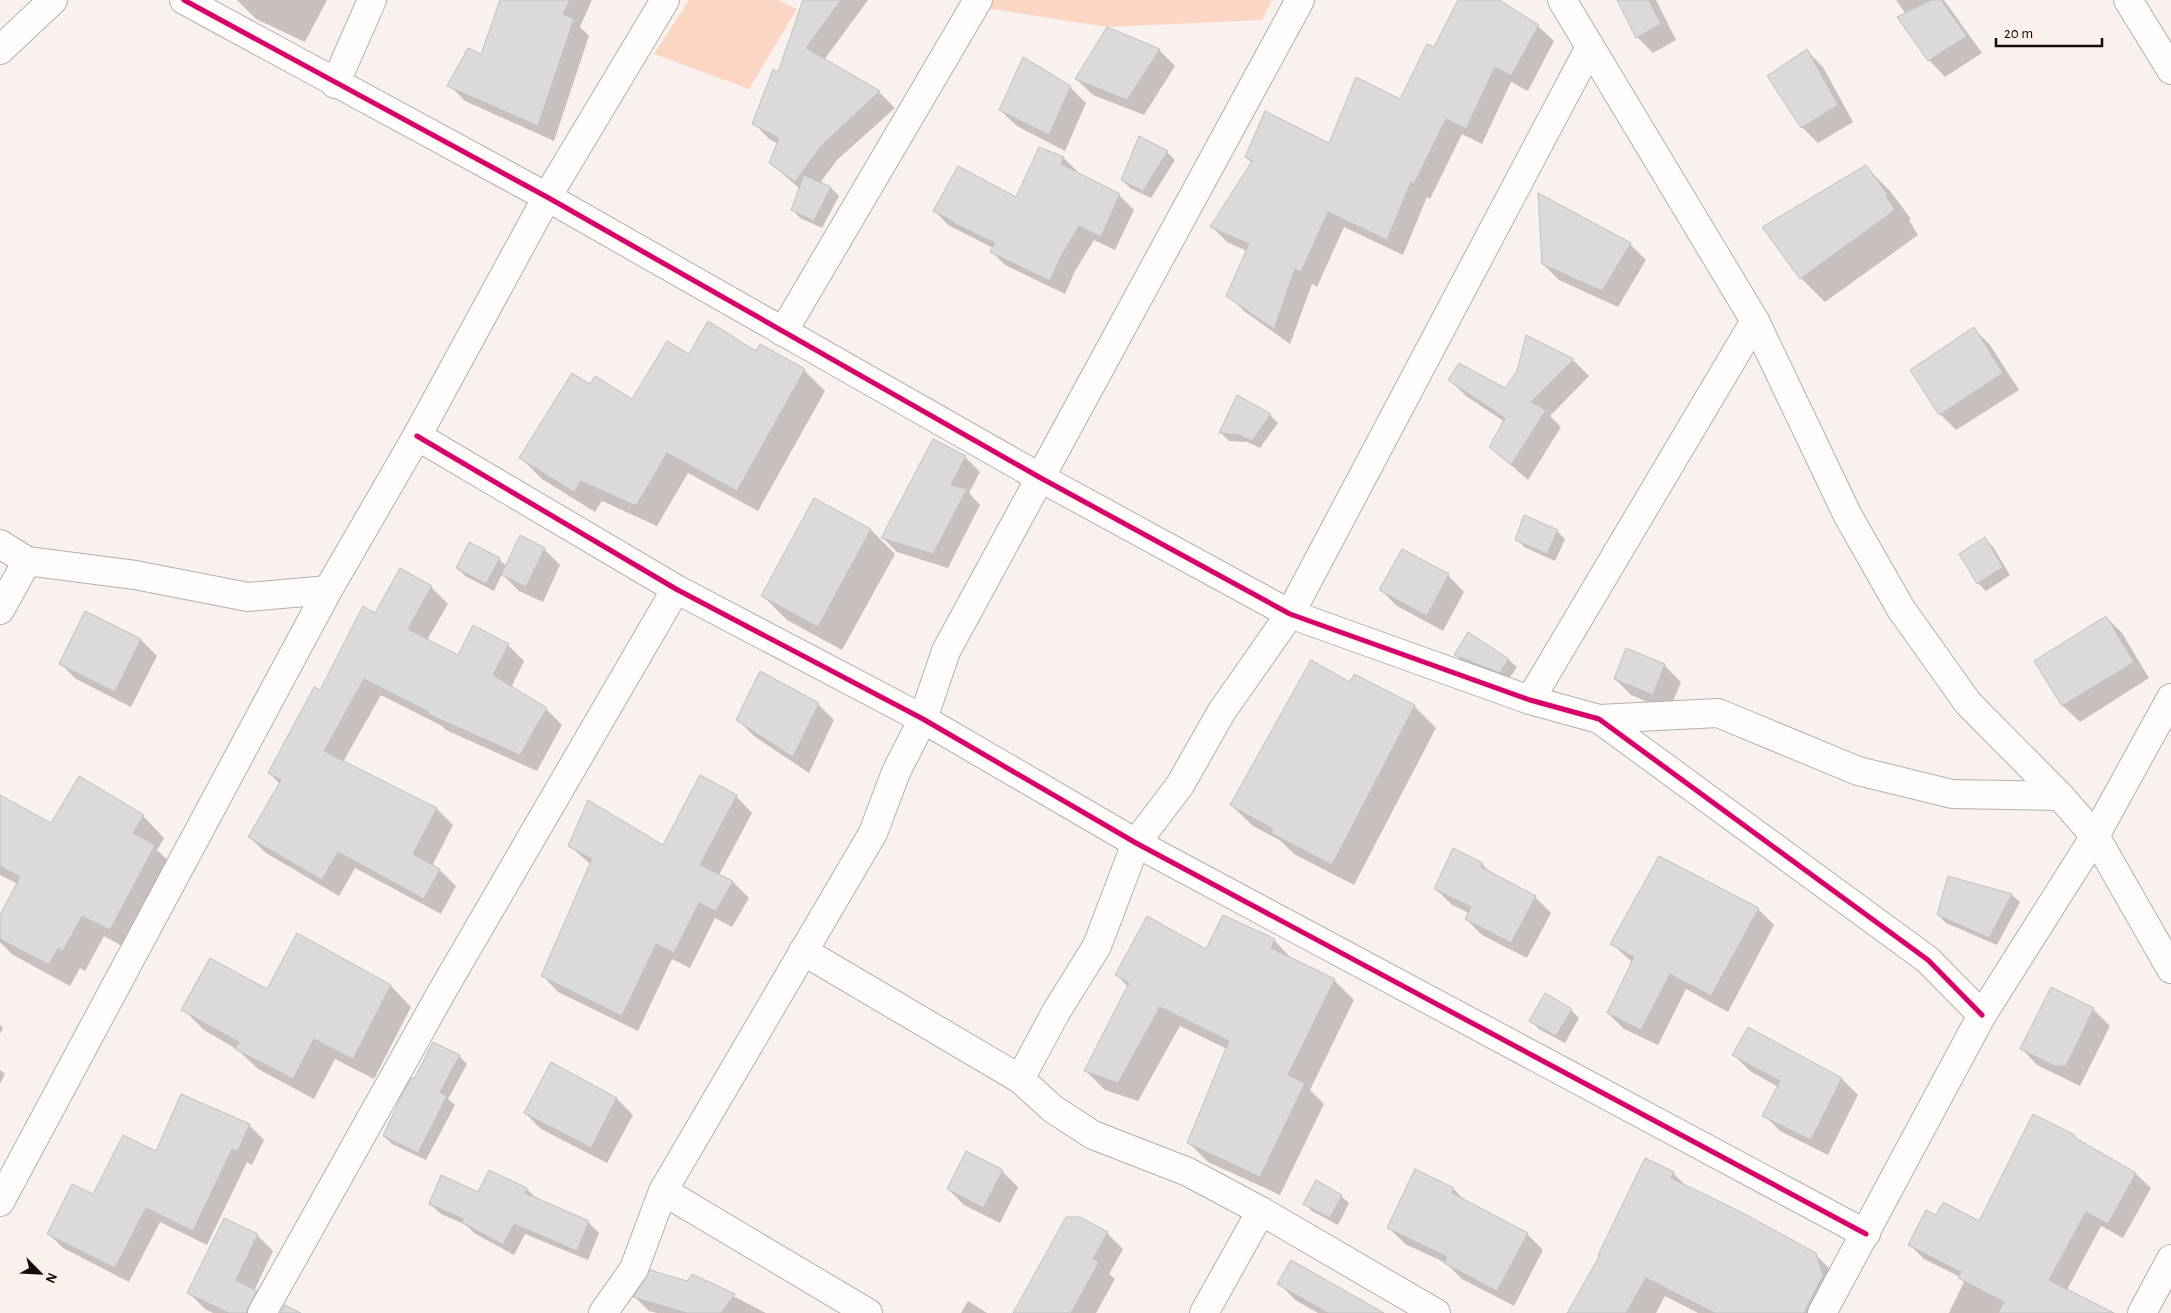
<svg xmlns="http://www.w3.org/2000/svg" width="2171" height="1313" font-family="'Alegreya Sans',sans-serif">
  <style>
    .green { fill: #fcd6c4 }
    .shadow { fill: #0003 }
    .building { fill: #dcdad9; stroke: #c0c0bf }
    .lines { fill: none; stroke-linecap: round; stroke-linejoin: round }
    .minor-casing { stroke: #b5afad; stroke-width: 30 }
    .tertiary-casing { stroke: #b5afad; stroke-width: 30 }
    .minor { stroke: #fefdfc; stroke-width: 28 }
    .tertiary { stroke: #fefdfc; stroke-width: 28 }
    .cycleway-casing { stroke: #fef0e9; stroke-width: 8 }
    .cycleway { stroke: #d6006c; stroke-width: 5 }
  </style>
  <rect width="100%" height="100%" fill="#f9f1ee"/>
  <g class="green">
    <polygon points="689,0 778,0 797,9 749,89 654,54"/>
    <polygon points="990,0 1272,0 1262,20 1107,27 985,8"/>
  </g>
  <g class="shadow">
    <polygon points="237,0 327,0 305,42 256,19"/>
    <polygon points="501,0 592,0 580,27 589,36 554,141 465,101 449,85 482,56"/>
    <polygon points="805,0 868,0 824,60 879,92 895,108 837,160 820,183 831,188 839,196 822,228 800,218 793,210 800,189 770,163 778,144 769,139 754,123 779,74"/>
    <polygon points="1459,0 1497,0 1538,26 1554,41 1528,91 1511,82 1482,144 1462,134 1430,199 1427,197 1403,255 1344,227 1317,287 1312,284 1290,344 1244,311 1228,295 1247,251 1227,242 1211,226 1252,163 1246,157 1330,145 1401,101 1434,49"/>
    <polygon points="1618,0 1656,0 1676,40 1653,53 1637,37"/>
    <polygon points="1896,0 1944,0 1982,53 1945,77 1929,60 1906,14"/>
    <polygon points="1159,50 1175,66 1144,115 1093,95 1076,79"/>
    <polygon points="1807,51 1823,67 1853,122 1818,143 1802,127"/>
    <polygon points="1070,87 1086,103 1065,151 1017,126 1000,110"/>
    <polygon points="1039,149 1064,158 1078,172 1077,174 1119,195 1134,210 1115,250 1094,240 1075,271 1065,294 1005,265 991,251 993,248 948,225 934,210 1016,199"/>
    <polygon points="1167,152 1175,160 1151,198 1130,188 1122,180"/>
    <polygon points="1866,167 1890,191 1911,219 1909,220 1918,235 1825,302 1801,278 1764,227"/>
    <polygon points="1630,244 1646,260 1618,307 1559,280 1543,264"/>
    <polygon points="1974,329 1990,345 2019,390 1956,430 1940,414 1912,370"/>
    <polygon points="1527,337 1573,360 1589,376 1550,416 1561,427 1528,480 1491,447 1505,422 1466,396 1450,380 1506,390 1518,371"/>
    <polygon points="757,352 804,370 825,391 758,511 688,473 657,526 602,501 595,512 542,479 521,458 591,385 633,401 689,355"/>
    <polygon points="1270,415 1278,423 1260,448 1247,442 1229,441 1221,433"/>
    <polygon points="965,457 980,472 969,493 980,505 948,568 897,552 883,538"/>
    <polygon points="815,500 871,530 895,554 842,650 787,620 763,596"/>
    <polygon points="1557,531 1565,539 1555,561 1524,547 1517,539"/>
    <polygon points="1985,539 1993,547 2010,575 1986,591 1978,583"/>
    <polygon points="544,549 560,565 543,602 519,591 502,574 494,591 465,576 457,568 499,559 506,566"/>
    <polygon points="1402,551 1448,575 1464,592 1443,631 1397,606 1381,590"/>
    <polygon points="431,587 448,604 427,640 459,656 508,645 524,661 511,688 546,709 562,725 537,771 446,730 442,726 381,695 343,762 437,809 453,825 432,866 440,870 456,886 441,914 355,868 339,896 266,853 249,837 280,784 269,773 321,692 376,614"/>
    <polygon points="86,612 141,640 157,656 131,707 76,679 60,663"/>
    <polygon points="2106,617 2122,633 2149,678 2080,722 2063,706 2036,661"/>
    <polygon points="1469,634 1509,660 1517,667 1508,680 1463,662 1455,654"/>
    <polygon points="1664,665 1681,682 1669,711 1631,695 1615,679"/>
    <polygon points="1355,675 1414,706 1436,728 1354,885 1294,854 1281,841 1253,826 1231,805 1351,683"/>
    <polygon points="818,704 834,720 809,773 754,736 738,720"/>
    <polygon points="736,796 752,813 719,875 733,882 749,898 732,927 715,918 690,968 672,959 638,1031 558,992 542,975 591,865 569,845 663,847"/>
    <polygon points="0,797 52,824 143,816 164,838 157,850 176,868 131,951 104,936 85,971 80,968 70,986 13,955 0,942 0,918 18,884 0,875"/>
    <polygon points="1482,864 1493,875 1535,897 1551,913 1527,958 1482,935 1466,919 1469,913 1452,905 1435,888"/>
    <polygon points="1949,878 2012,895 2020,902 1997,945 1946,923 1938,915"/>
    <polygon points="1758,909 1774,925 1728,1012 1686,989 1658,1045 1624,1029 1608,1013 1633,963 1612,944"/>
    <polygon points="1274,940 1293,960 1335,981 1354,1000 1310,1090 1324,1104 1280,1195 1208,1162 1188,1142 1227,1049 1180,1026 1138,1101 1105,1090 1086,1071 1128,987 1117,975 1207,951"/>
    <polygon points="391,986 411,1007 374,1079 335,1059 314,1099 258,1069 238,1050 204,1030 183,1009 267,991"/>
    <polygon points="2052,988 2093,1009 2110,1026 2080,1086 2037,1065 2021,1048"/>
    <polygon points="1571,1010 1579,1018 1565,1043 1539,1029 1531,1021"/>
    <polygon points="0,1025 3,1028 0,1034"/>
    <polygon points="1749,1028 1842,1079 1858,1095 1828,1155 1780,1131 1764,1115 1778,1087 1750,1071 1734,1055"/>
    <polygon points="459,1056 467,1064 448,1099 455,1105 426,1160 392,1144 384,1136 414,1081"/>
    <polygon points="552,1064 617,1099 633,1115 607,1163 541,1129 525,1113"/>
    <polygon points="0,1070 5,1074 0,1084"/>
    <polygon points="249,1125 264,1140 252,1165 247,1162 207,1245 160,1222 129,1282 63,1248 49,1234 93,1196"/>
    <polygon points="2074,1136 2080,1141 2136,1174 2151,1188 2123,1238 2101,1226 2067,1290 2098,1313 1949,1313 1964,1282 1960,1277 1924,1259 1909,1244 1936,1217 1980,1222"/>
    <polygon points="1002,1171 1018,1187 1000,1223 964,1205 948,1189"/>
    <polygon points="490,1172 527,1189 537,1199 589,1223 599,1233 588,1260 525,1234 514,1255 474,1233 466,1225 441,1214 430,1204 479,1194"/>
    <polygon points="1673,1173 1688,1188 1815,1254 1834,1273 1832,1313 1698,1313 1665,1296 1656,1313 1569,1313"/>
    <polygon points="1454,1189 1466,1202 1527,1234 1543,1250 1514,1306 1462,1279 1446,1263 1405,1244 1389,1228"/>
    <polygon points="1341,1196 1349,1203 1338,1225 1312,1211 1304,1203"/>
    <polygon points="1107,1233 1123,1249 1109,1274 1115,1279 1096,1313 1041,1313"/>
    <polygon points="257,1235 273,1251 254,1291 272,1308 270,1313 213,1313 205,1309 189,1293"/>
    <polygon points="693,1275 766,1313 657,1313 649,1311 635,1297 688,1282"/>
    <polygon points="1279,1283 1371,1313 1318,1313 1295,1300"/>
    <polygon points="968,1301 987,1313 961,1313"/>
  </g>
  <g class="building">
    <polygon points="500,0 570,0 563,14 574,19 538,126 447,86 468,48 481,54"/>
    <polygon points="803,0 841,0 806,48 880,91 822,145 795,182 769,163 779,138 752,124 773,69 778,72"/>
    <polygon points="1458,0 1499,0 1539,25 1511,76 1495,67 1466,129 1446,119 1414,184 1411,182 1387,240 1328,212 1301,272 1295,269 1274,329 1226,296 1249,244 1210,227 1252,161 1245,157 1265,111 1329,143 1356,77 1400,99 1427,44 1434,47"/>
    <polygon points="1617,0 1649,0 1661,24 1636,38"/>
    <polygon points="1931,0 1941,0 1967,36 1928,61 1897,17"/>
    <polygon points="1107,27 1160,49 1127,100 1075,79"/>
    <polygon points="1807,49 1838,105 1801,128 1767,76"/>
    <polygon points="1023,57 1071,86 1049,135 999,110"/>
    <polygon points="1139,136 1168,151 1143,191 1121,180"/>
    <polygon points="1039,147 1064,157 1061,164 1120,194 1101,237 1079,226 1061,256 1050,281 990,252 995,243 953,223 954,222 933,211 958,166 1016,197"/>
    <polygon points="1866,165 1888,195 1886,196 1895,210 1800,279 1762,227"/>
    <polygon points="804,175 831,187 814,221 791,210"/>
    <polygon points="1538,193 1631,243 1602,291 1542,264"/>
    <polygon points="708,321 756,351 760,344 805,369 737,491 667,453 636,506 581,481 574,492 519,458 572,373 590,384 595,376 632,399 667,341 689,354"/>
    <polygon points="1974,327 2003,373 1939,415 1910,370"/>
    <polygon points="1526,335 1574,359 1531,402 1546,410 1511,465 1489,447 1505,418 1448,380 1459,363 1505,388 1517,371"/>
    <polygon points="1237,395 1271,414 1252,441 1239,435 1219,433"/>
    <polygon points="933,439 966,456 951,485 967,489 933,554 881,538"/>
    <polygon points="814,498 871,529 818,627 761,596"/>
    <polygon points="1524,515 1558,530 1547,554 1515,540"/>
    <polygon points="520,535 545,548 526,587 501,575"/>
    <polygon points="1985,537 2003,567 1977,584 1959,554"/>
    <polygon points="469,542 500,558 486,584 456,568"/>
    <polygon points="1402,549 1449,574 1427,616 1379,590"/>
    <polygon points="400,568 432,586 408,629 458,655 473,625 509,644 493,675 547,708 520,755 428,714 429,712 364,679 324,751 437,808 413,854 440,869 424,899 338,852 322,880 248,837 281,780 268,773 314,687 320,690 363,606 375,613"/>
    <polygon points="85,611 141,639 115,692 59,664"/>
    <polygon points="2106,616 2134,662 2062,706 2034,661"/>
    <polygon points="1468,632 1509,659 1500,673 1454,655"/>
    <polygon points="1626,648 1665,664 1653,695 1614,679"/>
    <polygon points="1311,660 1350,682 1354,674 1415,705 1332,865 1271,833 1273,829 1230,805"/>
    <polygon points="760,671 819,703 793,757 736,720"/>
    <polygon points="700,775 737,795 700,865 733,881 716,911 699,903 674,953 656,944 622,1016 541,976 592,859 568,846 588,800 663,845"/>
    <polygon points="79,776 144,815 133,833 155,845 110,930 82,916 63,951 58,948 49,965 0,939 0,915 20,877 0,866 0,795 51,823"/>
    <polygon points="1453,848 1483,863 1481,867 1536,896 1511,943 1465,919 1471,907 1434,889"/>
    <polygon points="1659,856 1759,908 1711,996 1670,974 1641,1030 1607,1013 1634,957 1610,944"/>
    <polygon points="1948,876 2012,894 1989,938 1937,915"/>
    <polygon points="1223,915 1275,939 1271,948 1335,979 1288,1075 1305,1083 1260,1177 1187,1143 1229,1041 1160,1007 1118,1083 1084,1071 1129,983 1115,975 1147,916 1206,949"/>
    <polygon points="297,933 391,985 353,1059 314,1039 293,1079 235,1049 239,1042 181,1010 210,958 267,989"/>
    <polygon points="2051,987 2094,1008 2066,1066 2055,1066 2020,1049"/>
    <polygon points="1545,993 1572,1009 1556,1036 1529,1021"/>
    <polygon points="1748,1027 1842,1078 1811,1140 1762,1116 1780,1081 1732,1055"/>
    <polygon points="433,1042 460,1055 440,1092 447,1096 418,1153 383,1136 400,1099 411,1078 414,1079"/>
    <polygon points="551,1062 617,1098 591,1148 524,1113"/>
    <polygon points="181,1094 250,1124 238,1151 232,1149 193,1231 146,1208 115,1268 47,1234 72,1184 93,1194 123,1135 156,1151"/>
    <polygon points="2033,1114 2075,1135 2074,1137 2136,1173 2108,1224 2086,1212 2049,1280 2114,1313 1998,1313 2004,1302 1958,1278 1961,1272 1908,1245 1926,1210 1936,1215 1943,1202 1979,1221"/>
    <polygon points="966,1151 1003,1170 983,1208 947,1189"/>
    <polygon points="1645,1158 1674,1172 1671,1178 1743,1213 1816,1253 1823,1275 1804,1313 1715,1313 1646,1278 1626,1313 1567,1313 1600,1255 1598,1255"/>
    <polygon points="1415,1169 1454,1188 1452,1193 1528,1233 1497,1291 1444,1263 1447,1257 1387,1228"/>
    <polygon points="489,1170 527,1188 525,1193 589,1221 577,1251 514,1224 503,1245 461,1222 464,1219 429,1204 441,1175 478,1192"/>
    <polygon points="1316,1180 1342,1195 1330,1218 1303,1204"/>
    <polygon points="1066,1217 1080,1217 1108,1232 1093,1259 1099,1262 1071,1313 1013,1313"/>
    <polygon points="224,1218 258,1234 236,1280 257,1291 246,1313 229,1313 187,1293"/>
    <polygon points="1291,1260 1384,1313 1328,1313 1277,1284"/>
    <polygon points="650,1270 687,1281 692,1274 735,1294 721,1313 687,1313 633,1297"/>
    <polygon points="285,1305 301,1313 280,1313"/>
  </g>
  <g class="lines">
    <defs>
      <g id="minor">
        <polyline points="184,0 547,197 1039,477 1290,614 1530,700 1599,719 1928,960 1982,1015"/>
        <polyline points="1562,0 1755,321 1848,516 1901,609 1968,703 2060,796 2095,836 2171,969"/>
        <polyline points="0,50 53,0"/>
        <polyline points="335,84 372,0"/>
        <polyline points="783,332 978,0"/>
        <polyline points="417,436 676,589 923,719 1136,843 1866,1234"/>
        <polyline points="0,544 27,561 135,575 248,597 328,590"/>
        <polyline points="0,610 27,561"/>
        <polyline points="1530,700 1755,321"/>
        <polyline points="1599,719 1718,713 1858,771 1952,794 2060,796"/>
        <polyline points="803,951 1020,1079 1053,1109 1093,1135 1188,1172 1261,1211 1436,1313"/>
        <polyline points="1020,1079 1056,1012 1097,946 1136,843 1180,785 1222,711 1290,614 1590,47"/>
        <polyline points="663,1191 868,1313"/>
        <polyline points="0,1202 328,590 417,436 547,197 665,0"/>
        <polyline points="262,1313 444,988 676,589"/>
        <polyline points="603,1313 634,1269 663,1191 873,833 896,772 923,719 946,651 1300,0"/>
        <polyline points="1204,1313 1261,1211"/>
        <polyline points="1822,1313 1982,1015 2095,836 2171,698"/>
        <polyline points="2142,1313 2171,1259"/>
      </g>
      <polyline id="tertiary" points="2128,0 2171,70"/>
    </defs>
    <use href="#minor" class="minor-casing"/>
    <use href="#tertiary" class="tertiary-casing"/>
    <use href="#minor" class="minor"/>
    <use href="#tertiary" class="tertiary"/>
    <defs>
      <g id="cycleway">
        <polyline points="184,0 547,197 1039,477 1290,614 1530,700 1599,719 1928,960 1982,1015"/>
        <polyline points="417,436 676,589 923,719 1136,843 1866,1234"/>
      </g>
    </defs>
    <use href="#cycleway" class="cycleway-casing"/>
    <use href="#cycleway" class="cycleway"/>
  </g>
  <g transform="translate(40 1273) rotate(114)" stroke="#fef0e9" stroke-width="4" paint-order="stroke">
  <path d="M0-4L9 19L0 12L-9 19Z" fill="#110c0a"/>
  <text y="-8" font-size="14" font-weight="bold" text-anchor="middle" fill="#110c0a">N</text>
  </g>
  <path d="M1996 38v8h106v-8" fill="none" stroke="#110c0a" stroke-width="2.5"/>
  <text x="2004" y="38" font-size="15" fill="#110c0a" stroke="#fef0e9" stroke-width="4" paint-order="stroke">20 m</text>
</svg>
